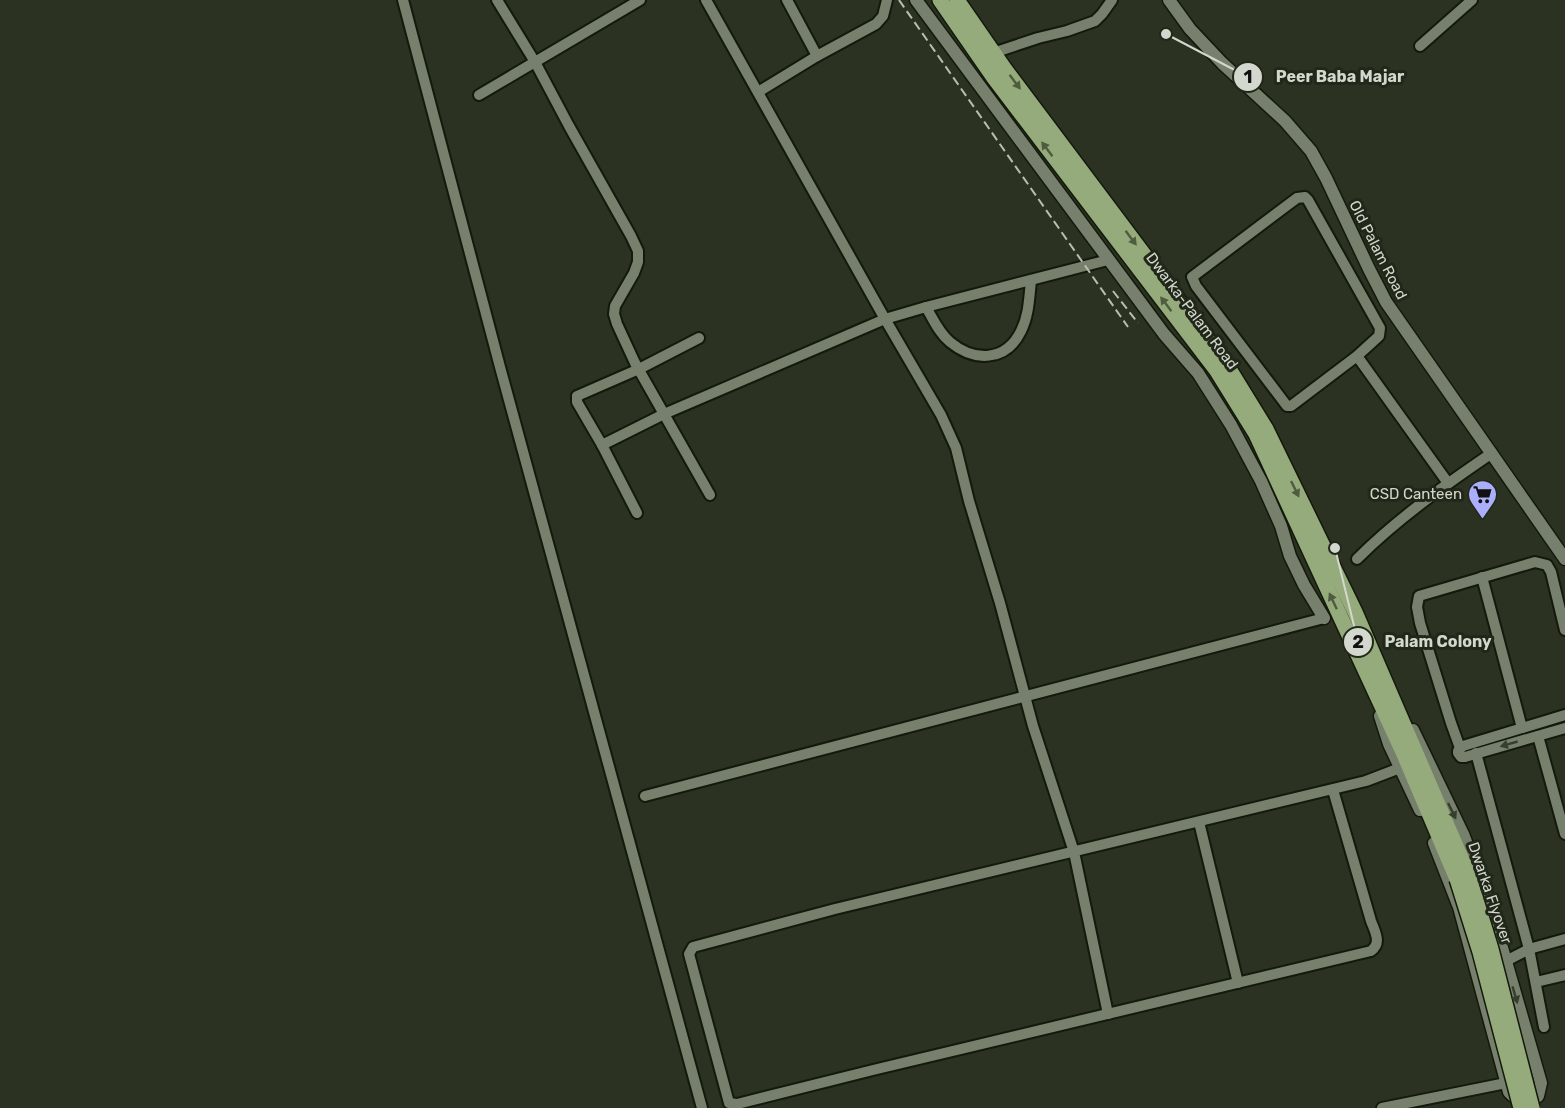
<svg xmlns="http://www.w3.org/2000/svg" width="1565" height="1108" font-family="Rubik,sans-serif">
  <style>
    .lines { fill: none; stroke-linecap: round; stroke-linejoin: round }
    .minor-casing { stroke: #13190b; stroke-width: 14 }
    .tertiary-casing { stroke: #13190b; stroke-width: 15 }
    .primary-casing { stroke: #13190b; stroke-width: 18 }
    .minor { stroke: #777f6d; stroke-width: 10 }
    .tertiary { stroke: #777f6d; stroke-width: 12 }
    .primary { stroke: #95ab7b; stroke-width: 15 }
    .rail { stroke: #b9beb3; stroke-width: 2; stroke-dasharray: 9 4.5; stroke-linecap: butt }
    .primary-bridge-casing { stroke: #13190b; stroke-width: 18; stroke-linecap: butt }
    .primary-bridge { stroke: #95ab7b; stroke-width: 15 }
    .oneway { fill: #4f5c40 }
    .oneway2 { fill: #363e2e }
    .labels { text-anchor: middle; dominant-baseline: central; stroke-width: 6; stroke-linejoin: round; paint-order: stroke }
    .street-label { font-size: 15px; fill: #d3d8ce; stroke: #212819 }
    .poi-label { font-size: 15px; fill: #d3d8ce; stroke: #212819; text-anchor: end }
    .leader { fill: none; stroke: #d3d8ce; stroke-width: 2 }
    .callout-dot { fill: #d3d8ce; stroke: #212819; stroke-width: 2 }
    .mark-label { font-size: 18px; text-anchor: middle; font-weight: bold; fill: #111 }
    .callout-label { font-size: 16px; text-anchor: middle; font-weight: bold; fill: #d3d8ce; stroke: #212819; stroke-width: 6; stroke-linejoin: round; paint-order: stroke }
  </style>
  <rect width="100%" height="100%" fill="#2b3222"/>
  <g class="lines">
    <defs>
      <g id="minor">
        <polyline points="403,0 500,367 702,1108"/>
        <polyline points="497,0 535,62 569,126 631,236 638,251 638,262 634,273 615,306 614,314 617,324 635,363 710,495"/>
        <polyline points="706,0 885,319 941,415 956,448 969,501 1000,603 1033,726 1074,852 1108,1014"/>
        <polyline points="787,0 817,56"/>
        <polyline points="1420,46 1472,0"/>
        <polyline points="993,53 1038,38 1067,31 1095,21 1102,14 1112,0"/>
        <polyline points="758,92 817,56 876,24 883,16 887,0"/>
        <polyline points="479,95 640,0"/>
        <path d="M926,307C933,319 939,333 950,342C974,362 1006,362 1021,331C1029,315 1029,298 1031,281"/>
        <polyline points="1357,356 1379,336 1380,328 1308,200 1305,197 1297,198 1192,277 1196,286 1287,406 1291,406 1357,356 1448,483"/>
        <polyline points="602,445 664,414 885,319 926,307 1108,260"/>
        <polyline points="637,513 602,445 577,402 577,396 639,369 699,338"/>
        <path d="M1357,559C1397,519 1445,485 1492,453"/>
        <polyline points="1482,577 1522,728"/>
        <polyline points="1565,715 1463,746 1458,751 1458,753 1461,757 1465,757 1565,728"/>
        <polyline points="1538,736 1565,834"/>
        <polyline points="1460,748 1451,723 1420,623 1417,607 1419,596 1535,562 1547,565 1551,572 1565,630"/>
        <polyline points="1476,753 1529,949 1565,939"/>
        <path d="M1333,790L1371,921C1375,932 1382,943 1371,951L873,1070L737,1104L729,1103L689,954L693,947L835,909L1366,781L1400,768"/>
        <polyline points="645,796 1324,618"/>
        <polyline points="1199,822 1238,983"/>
        <polyline points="1506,961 1529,949 1544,1027"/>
        <polyline points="1536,982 1565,975"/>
        <polyline points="1382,1108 1506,1083"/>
      </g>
      <g id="tertiary">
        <polyline points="916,0 1164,334 1198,373 1231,425 1261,481 1281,526 1290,556 1304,585 1324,618"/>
        <polyline points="1169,0 1190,29 1222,63 1285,121 1311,151 1326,178 1369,269 1386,302 1565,559"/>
        <polyline points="1380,716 1389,744 1420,810"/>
        <path d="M1413,730L1463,834L1488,899L1541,1083L1538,1096C1528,1104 1517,1101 1509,1092L1459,907L1434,843"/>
      </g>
      <g id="primary">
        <polyline points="940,0 994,78 1217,371 1256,434 1403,752 1457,879"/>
        <polyline points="957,0 1004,68 1226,364 1266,429 1355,612 1468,874"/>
      </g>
    </defs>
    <use href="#minor" class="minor-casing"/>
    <use href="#tertiary" class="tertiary-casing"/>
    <use href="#primary" class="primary-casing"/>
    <use href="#minor" class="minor"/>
    <use href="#tertiary" class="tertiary"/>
    <use href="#primary" class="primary"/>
    <g class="rail">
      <polyline points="899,0 1128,327"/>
      <polyline points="1113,291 1138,323"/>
    </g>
    <defs>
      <g id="primary-bridge">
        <polyline points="1468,874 1491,949 1532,1108"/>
        <polyline points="1457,879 1480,952 1521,1108"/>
      </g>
    </defs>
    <use href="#primary-bridge" class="primary-bridge-casing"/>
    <use href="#primary-bridge" class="primary-bridge"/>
  </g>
  <defs><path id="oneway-solid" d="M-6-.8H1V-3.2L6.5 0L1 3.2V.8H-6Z" transform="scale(1.5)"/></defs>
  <g class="oneway">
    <use href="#oneway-solid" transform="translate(1015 82) rotate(53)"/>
    <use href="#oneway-solid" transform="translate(1047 149) rotate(-127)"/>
    <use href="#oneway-solid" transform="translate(1131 238) rotate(53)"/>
    <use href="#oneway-solid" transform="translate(1166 304) rotate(-127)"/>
    <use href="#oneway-solid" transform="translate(1295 489) rotate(64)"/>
    <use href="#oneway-solid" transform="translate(1333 601) rotate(-115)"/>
  </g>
  <g class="oneway2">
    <use href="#oneway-solid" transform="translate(1509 744) rotate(164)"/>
    <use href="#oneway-solid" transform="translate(1452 811) rotate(64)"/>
    <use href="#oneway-solid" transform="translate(1515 995) rotate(74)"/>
  </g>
  <defs>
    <symbol id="supermarket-pin" viewBox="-11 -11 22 30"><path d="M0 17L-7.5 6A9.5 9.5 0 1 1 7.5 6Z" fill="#abaffb" stroke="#212819"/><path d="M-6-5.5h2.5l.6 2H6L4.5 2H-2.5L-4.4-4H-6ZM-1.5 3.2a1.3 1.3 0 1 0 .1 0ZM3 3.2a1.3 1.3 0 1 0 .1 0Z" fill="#111"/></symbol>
  </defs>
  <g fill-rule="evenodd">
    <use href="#supermarket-pin" x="1466" y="478" width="33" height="45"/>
  </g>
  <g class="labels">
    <g class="street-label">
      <text transform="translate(1378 250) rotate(63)">Old Palam Road</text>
      <text transform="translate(1192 311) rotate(53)">Dwarka-Palam Road</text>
      <text transform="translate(1490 893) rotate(71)">Dwarka Flyover</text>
    </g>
    <g class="poi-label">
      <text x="1462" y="494">CSD Canteen</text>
    </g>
  </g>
  <path class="leader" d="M1166 34L1248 77M1335 548L1358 642"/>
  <g class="callout-dot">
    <circle cx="1166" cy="34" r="6"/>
    <circle cx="1335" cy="548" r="6"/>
    <circle cx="1248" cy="77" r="15"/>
    <circle cx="1358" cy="642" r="15"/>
  </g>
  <g class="mark-label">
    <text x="1248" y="83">1</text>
    <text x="1358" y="648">2</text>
  </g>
  <g class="callout-label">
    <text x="1340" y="82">Peer Baba Majar</text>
    <text x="1438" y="647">Palam Colony</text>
  </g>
</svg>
